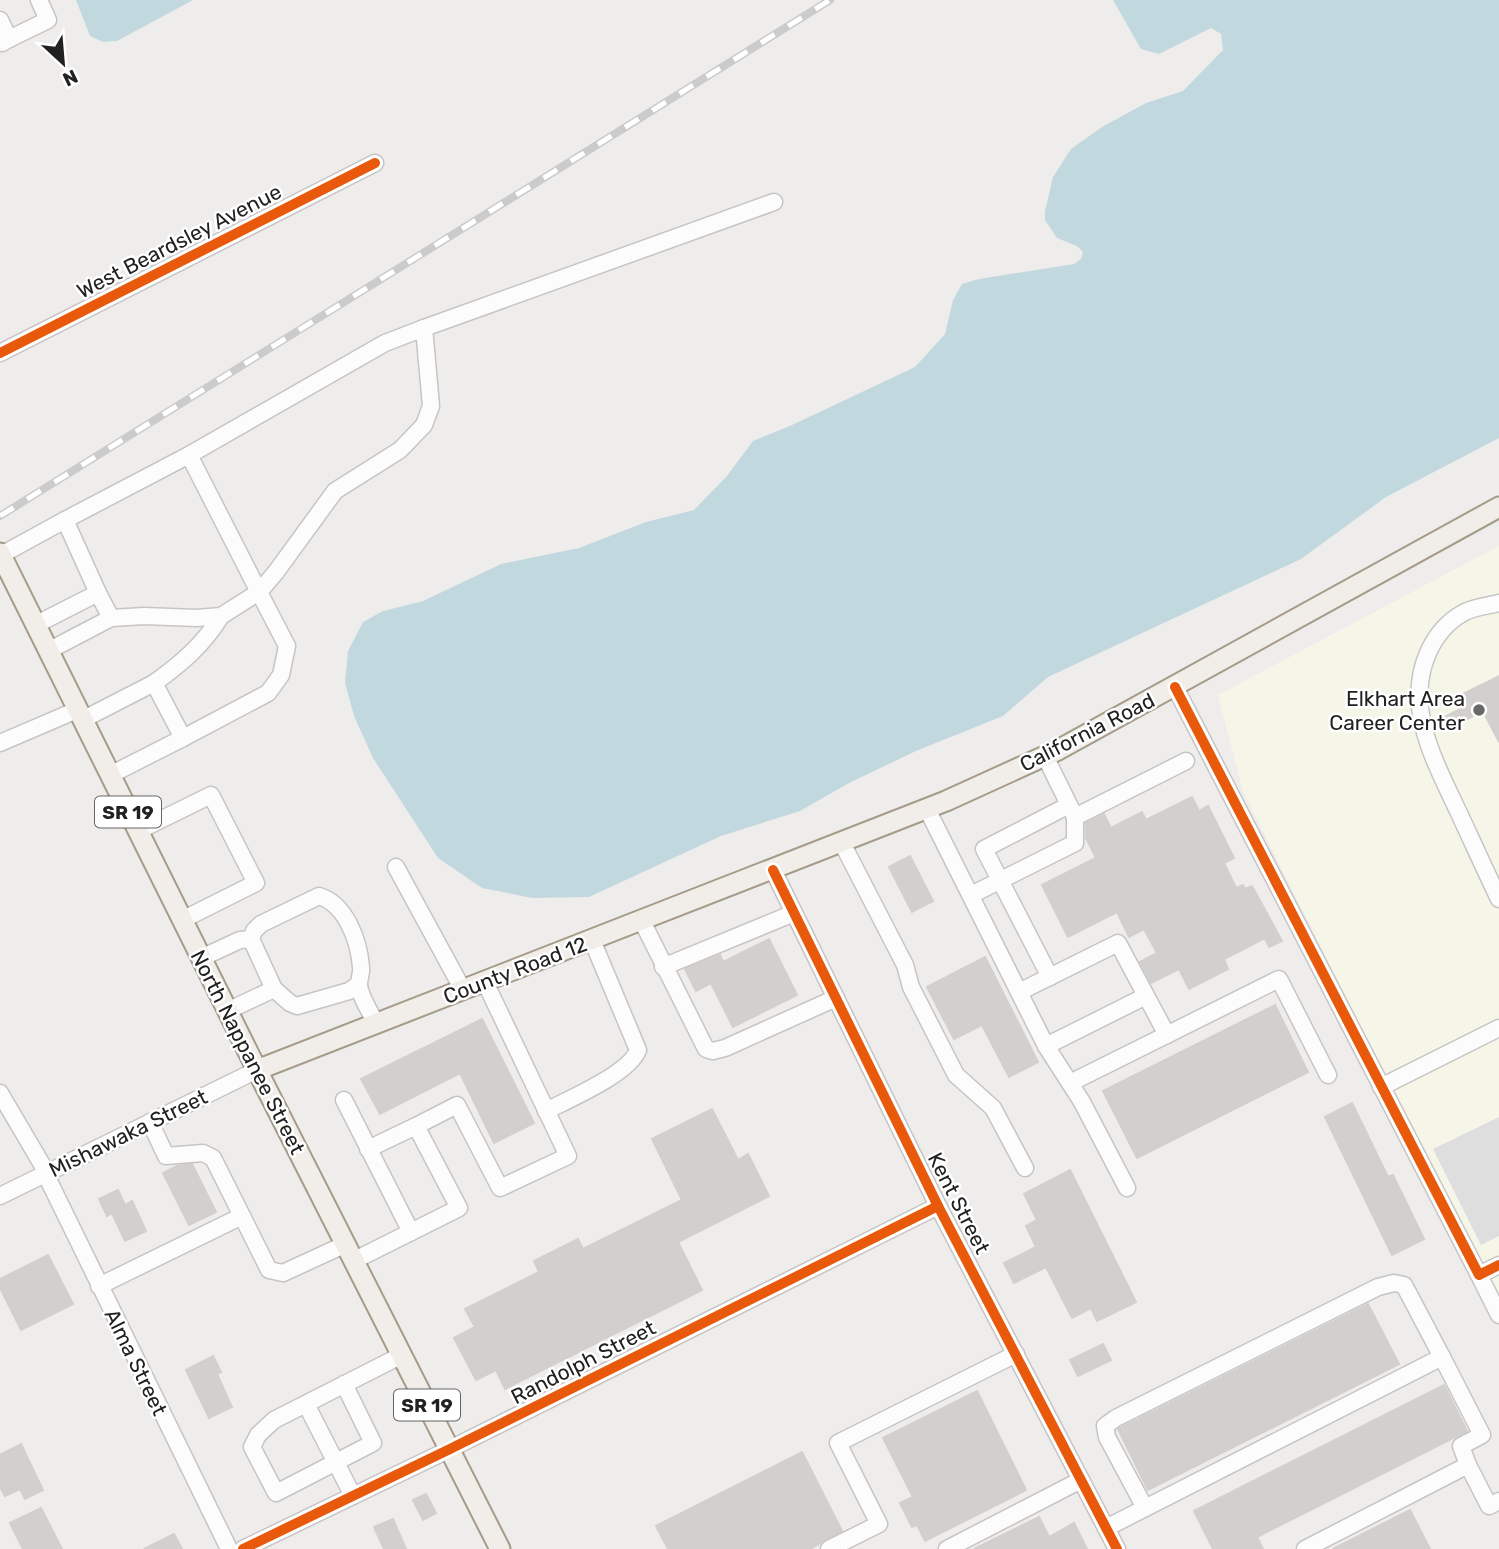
<svg xmlns="http://www.w3.org/2000/svg" width="1499" height="1549" font-family="Rubik,sans-serif">
  <style>
    .education { fill: #f6f6e8 }
    .parking { fill: #dfdede }
    .water { fill: #c2d8df }
    .building { fill: #d2d0ce; stroke: #d2cfcc; stroke-width: 2 }
    .lines { fill: none; stroke-linecap: round; stroke-linejoin: round }
    .minor-casing { stroke: #c6c5c4; stroke-width: 19 }
    .major-casing { stroke: #a49b89; stroke-width: 23 }
    .minor { stroke: #fdfcfc; stroke-width: 16 }
    .major { stroke: #f1ede8; stroke-width: 19 }
    .rail-casing { stroke: #cbcbcb; stroke-width: 8 }
    .rail { stroke: #fff; stroke-width: 5; stroke-dasharray: 16; stroke-linecap: butt }
    .cycleway-casing { stroke: #fff; stroke-width: 15 }
    .cycleway { stroke: #e8590c; stroke-width: 10 }
    .poi-dot { fill: #696868; stroke: #fff; stroke-width: 2.5 }
    .labels { text-anchor: middle; dominant-baseline: central; stroke-width: 5; stroke-linejoin: round; paint-order: stroke }
    .shield { fill: #fff; stroke: #646464; stroke-width: 2 }
    .shield-label { font-size: 19px; font-weight: bold; fill: #212121 }
    .street-label { font-size: 21px; fill: #212121; stroke: #fff }
    .poi-label { font-size: 21px; fill: #212121; stroke: #fff; text-anchor: end }
  </style>
  <rect width="100%" height="100%" fill="#efedeb"/>
  <polygon class="education" points="1499,546 1499,1295 1496,1297 1243,791 1218,695"/>
  <polygon class="parking" points="1499,1117 1499,1236 1481,1245 1433,1149"/>
  <g class="water">
    <polygon points="76,0 193,0 117,41 103,42 90,36"/>
    <polygon points="1113,0 1499,0 1499,438 1386,497 1301,559 1048,677 1003,716 916,751 849,783 800,811 721,836 589,897 532,898 482,888 438,858 373,758 354,716 345,683 348,651 363,622 383,611 423,601 501,564 579,548 646,522 694,510 727,476 753,441 792,425 915,367 945,334 953,300 962,284 979,279 1074,264 1081,259 1083,252 1077,246 1057,238 1045,220 1045,211 1053,177 1071,149 1102,127 1146,103 1183,91 1223,50 1221,34 1211,28 1159,54 1141,49"/>
  </g>
  <g class="building">
    <polygon points="1499,676 1499,742 1483,711 1446,730 1441,719 1460,709 1455,698"/>
    <polygon points="1192,797 1199,811 1208,806 1234,858 1224,863 1236,888 1243,885 1245,889 1252,886 1282,941 1269,947 1265,938 1224,959 1228,969 1189,989 1179,969 1151,983 1140,962 1157,953 1144,929 1129,937 1117,912 1068,937 1042,885 1096,858 1086,838 1086,823 1104,814 1111,828 1142,812 1146,820"/>
    <polygon points="910,856 933,901 912,912 889,867"/>
    <polygon points="769,939 797,995 733,1027 711,983 696,991 685,969 720,955 723,962"/>
    <polygon points="985,957 1038,1062 1009,1077 982,1025 954,1039 927,987"/>
    <polygon points="1275,1005 1308,1072 1137,1158 1103,1091"/>
    <polygon points="482,1019 534,1123 494,1143 460,1073 380,1114 361,1079"/>
    <polygon points="1352,1103 1388,1177 1393,1175 1424,1239 1392,1255 1325,1117"/>
    <polygon points="712,1109 738,1160 748,1154 769,1196 678,1242 702,1290 505,1389 496,1370 476,1380 454,1338 475,1327 465,1309 539,1272 534,1261 578,1239 583,1249 682,1200 652,1139"/>
    <polygon points="192,1164 216,1212 189,1225 163,1173 177,1166"/>
    <polygon points="1070,1170 1136,1302 1097,1321 1091,1308 1072,1318 1046,1267 1014,1283 1004,1263 1036,1247 1026,1226 1037,1220 1024,1194"/>
    <polygon points="118,1190 125,1205 132,1201 146,1231 125,1241 112,1213 107,1216 99,1199"/>
    <polygon points="48,1255 73,1304 21,1330 0,1288 0,1279"/>
    <polygon points="1368,1304 1399,1364 1148,1490 1118,1429"/>
    <polygon points="1103,1344 1111,1360 1078,1376 1070,1360"/>
    <polygon points="213,1356 221,1372 217,1374 232,1407 209,1418 186,1370"/>
    <polygon points="1444,1385 1467,1431 1257,1537 1263,1549 1213,1549 1194,1511"/>
    <polygon points="977,1391 1026,1490 925,1541 917,1525 912,1527 900,1503 913,1497 883,1438"/>
    <polygon points="21,1444 43,1490 25,1499 20,1489 5,1496 0,1487 0,1455"/>
    <polygon points="802,1452 842,1531 810,1549 668,1549 656,1526"/>
    <polygon points="426,1494 436,1513 423,1520 413,1500"/>
    <polygon points="41,1508 62,1549 23,1549 10,1523"/>
    <polygon points="1410,1510 1430,1549 1333,1549"/>
    <polygon points="1039,1517 1049,1537 1074,1523 1087,1549 974,1549"/>
    <polygon points="393,1519 406,1549 384,1549 374,1527"/>
    <polygon points="174,1534 182,1549 144,1549"/>
  </g>
  <g class="lines">
    <defs>
      <g id="minor">
        <polyline points="0,20 9,39 2,43"/>
        <polyline points="9,39 48,20 39,0"/>
        <polyline points="424,328 774,202"/>
        <polyline points="0,353 375,163"/>
        <polyline points="65,520 189,455 259,592 221,616 196,618 144,616 111,618"/>
        <polyline points="1,555 65,520 98,593 35,625"/>
        <path d="M1499,603C1487,606 1473,607 1463,613C1447,622 1435,637 1428,653C1404,707 1435,762 1458,811C1472,841 1485,870 1499,899"/>
        <polyline points="48,651 111,618 98,593"/>
        <path d="M154,683C181,664 204,644 221,616"/>
        <polyline points="1175,687 1479,1275 1499,1265"/>
        <polyline points="82,720 154,683 183,738 110,775"/>
        <polyline points="183,738 268,693 281,675 287,646 259,592 276,572 335,491 400,450 424,425 431,406 424,328 385,343 189,455"/>
        <polyline points="0,743 77,710"/>
        <polyline points="1045,756 1075,817 1186,761"/>
        <polyline points="927,809 1046,1046 1082,1102 1127,1188"/>
        <polyline points="138,831 211,795 256,883 182,920"/>
        <polyline points="842,843 905,965 911,987 956,1075 993,1108 1025,1168"/>
        <polyline points="396,867 463,990"/>
        <polyline points="773,870 938,1206 1117,1549"/>
        <polyline points="971,895 1075,843 1075,817"/>
        <polyline points="642,921 706,1049 713,1051 725,1048 836,998"/>
        <polyline points="251,939 274,989"/>
        <path d="M201,958L240,940L251,939L254,931L261,924L319,896C346,904 359,941 361,967C362,973 359,978 359,984C359,995 371,1013 376,1024"/>
        <polyline points="663,967 794,913"/>
        <polyline points="1050,977 984,849 1069,805"/>
        <polyline points="1019,992 1118,943 1167,1035"/>
        <polyline points="227,1011 274,989 290,1003 297,1006 349,991 358,985"/>
        <polyline points="1046,1046 1146,996"/>
        <polyline points="1070,1083 1279,979 1328,1075"/>
        <polyline points="1381,1087 1499,1028"/>
        <polyline points="0,1093 47,1173"/>
        <polyline points="344,1100 411,1232"/>
        <path d="M546,1111C569,1099 629,1074 638,1050L592,940"/>
        <polyline points="150,1122 166,1156 203,1153 213,1158 269,1270 283,1273 346,1244"/>
        <polyline points="368,1149 416,1126"/>
        <polyline points="45,1173 229,1549"/>
        <polyline points="0,1196 257,1070"/>
        <polyline points="353,1261 459,1208 416,1126 457,1105 500,1188 568,1156 485,982"/>
        <polyline points="1479,1275 1499,1315"/>
        <polyline points="99,1286 242,1216"/>
        <polyline points="344,1384 373,1443 276,1493 252,1447 258,1435 274,1420 402,1355"/>
        <polyline points="306,1404 353,1496"/>
        <polyline points="1145,1508 1107,1437 1105,1426 1116,1418 1378,1287 1394,1283 1404,1285 1442,1357"/>
        <polyline points="1106,1528 1442,1357 1482,1435 1461,1446 1468,1465"/>
        <polyline points="243,1549 450,1449 938,1206"/>
        <polyline points="829,1549 879,1524 838,1443 1016,1354"/>
        <polyline points="947,1549 1081,1480"/>
        <polyline points="1305,1549 1468,1465 1489,1506 1499,1501"/>
      </g>
      <g id="major">
        <polyline points="0,553 257,1070 500,1549"/>
        <polyline points="257,1070 946,801 1058,750 1499,507"/>
      </g>
    </defs>
    <use href="#minor" class="minor-casing"/>
    <use href="#major" class="major-casing"/>
    <use href="#minor" class="minor"/>
    <use href="#major" class="major"/>
    <defs>
      <polyline id="rail" points="0,516 830,0"/>
    </defs>
    <use href="#rail" class="rail-casing"/>
    <use href="#rail" class="rail"/>
    <defs>
      <g id="cycleway">
        <polyline points="0,353 375,163"/>
        <polyline points="1175,687 1479,1275 1499,1265"/>
        <polyline points="773,870 938,1206 1117,1549"/>
        <polyline points="243,1549 450,1449 938,1206"/>
      </g>
    </defs>
    <use href="#cycleway" class="cycleway-casing"/>
    <use href="#cycleway" class="cycleway"/>
  </g>
  <circle class="poi-dot" cx="1479" cy="710" r="7"/>
  <g class="labels">
    <g class="shield">
      <rect x="95" y="796.5" width="66" height="31" rx="5"/>
      <rect x="394" y="1389.5" width="66" height="31" rx="5"/>
    </g>
    <g class="shield-label">
      <text x="128" y="812">SR 19</text>
      <text x="427" y="1405">SR 19</text>
    </g>
    <g class="street-label">
      <text transform="translate(179 241) rotate(-27)">West Beardsley Avenue</text>
      <text transform="translate(1087 732) rotate(-27)">California Road</text>
      <text transform="translate(515 970) rotate(-21)">County Road 12</text>
      <text transform="translate(248 1052) rotate(63)">North Nappanee Street</text>
      <text transform="translate(128 1133) rotate(-26)">Mishawaka Street</text>
      <text transform="translate(959 1203) rotate(63)">Kent Street</text>
      <text transform="translate(136 1362) rotate(64)">Alma Street</text>
      <text transform="translate(583 1362) rotate(-27)">Randolph Street</text>
    </g>
    <g class="poi-label">
      <text x="1465" y="698">Elkhart Area<tspan x="1465" dy="24">Career Center</tspan></text>
    </g>
  </g>
  <g transform="translate(63 63) rotate(154)" stroke="#ffffff" stroke-width="5" paint-order="stroke">
  <path d="M0-5L12 26L0 18L-12 26Z" fill="#212121"/>
  <text y="-10" font-size="19" font-weight="bold" text-anchor="middle" fill="#212121">N</text>
  </g>
</svg>
